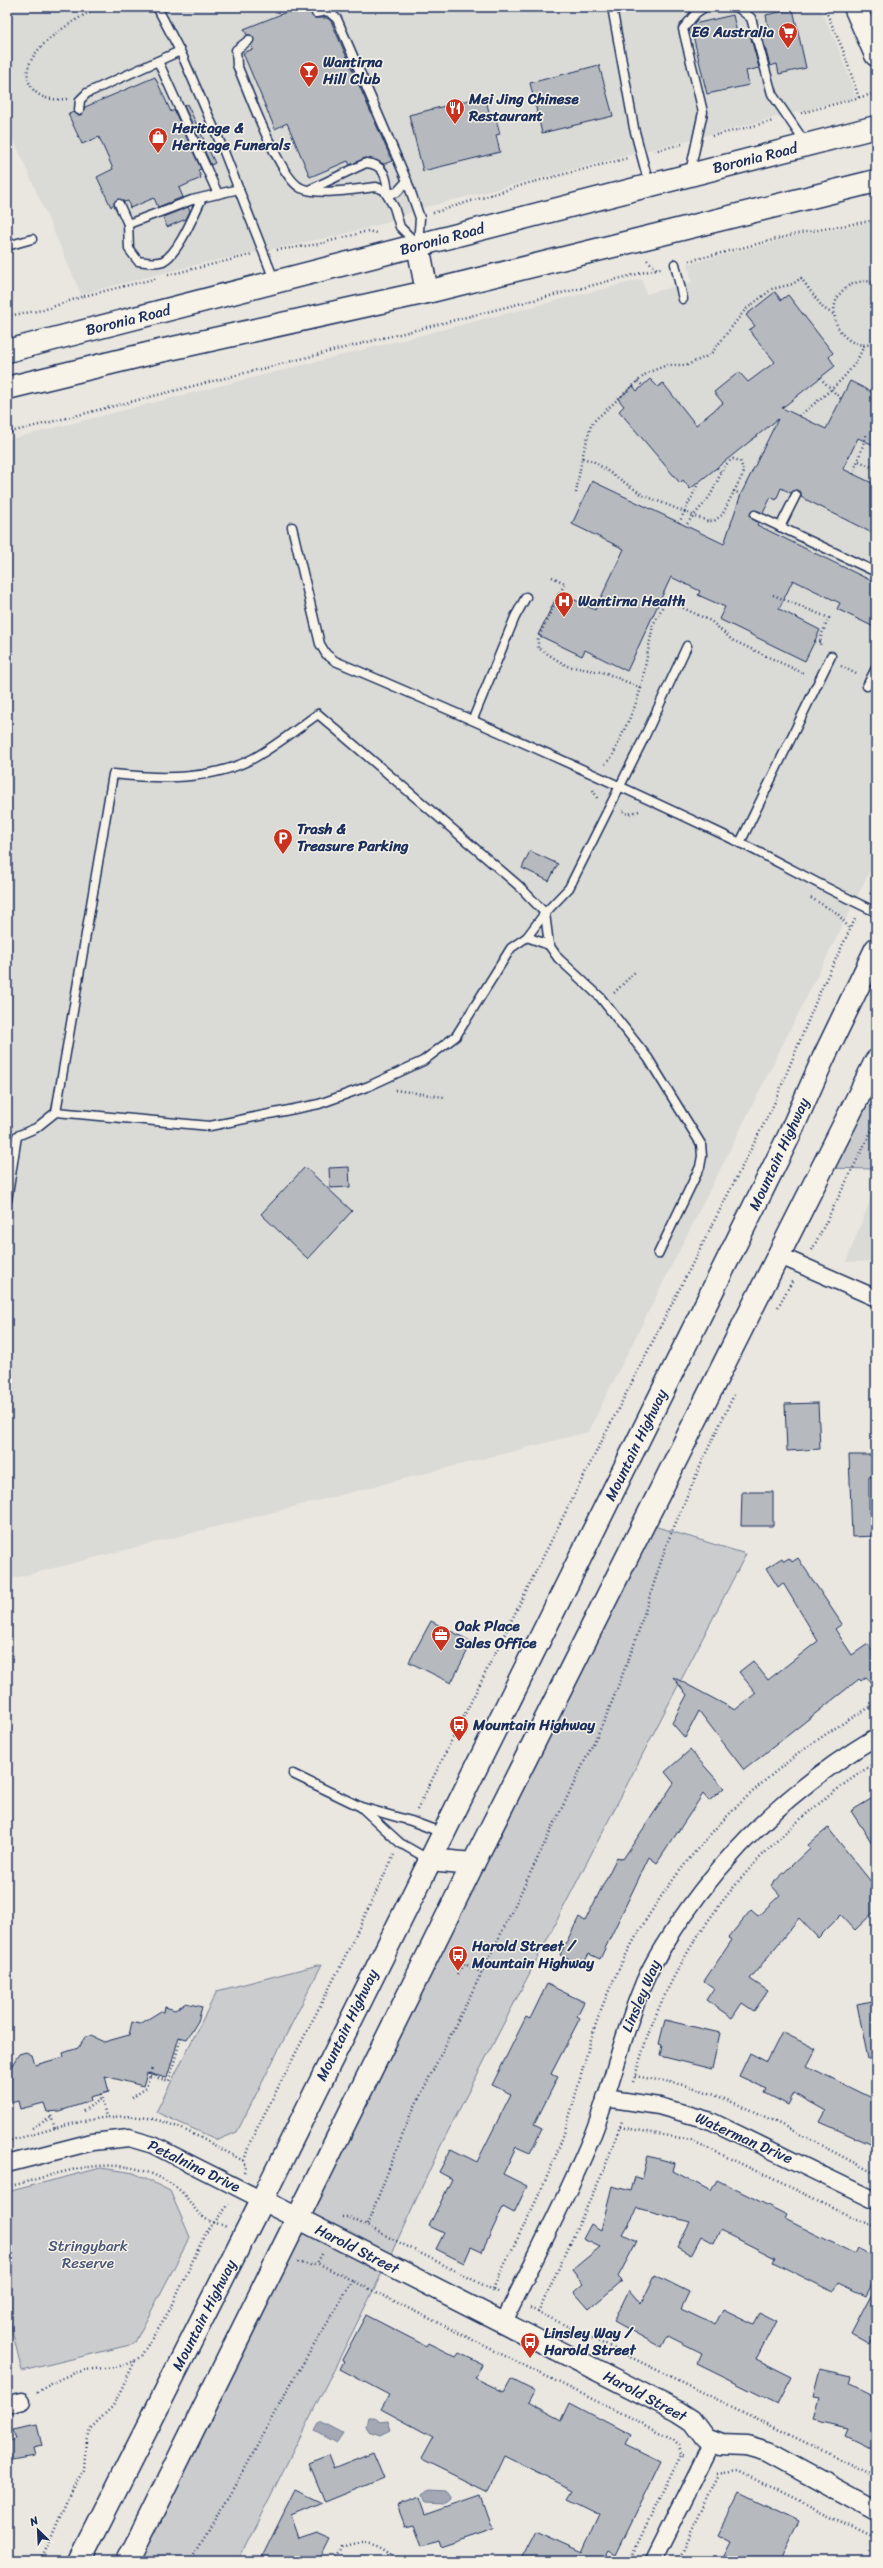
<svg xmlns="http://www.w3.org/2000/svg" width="883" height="2568" font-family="Sriracha,sans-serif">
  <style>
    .built { fill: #dadad6 }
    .green { fill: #cbcccd; stroke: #737e96 }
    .water { fill: #a3a8b4; stroke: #6d7892 }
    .building { fill: #b6babf; stroke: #1b2f5e }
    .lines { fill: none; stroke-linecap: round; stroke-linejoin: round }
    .service-casing { stroke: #1b2f5e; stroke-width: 11 }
    .minor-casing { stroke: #1b2f5e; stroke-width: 19 }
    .tertiary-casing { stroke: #1b2f5e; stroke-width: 23 }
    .primary-casing { stroke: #1b2f5e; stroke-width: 25 }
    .path { stroke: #1b2f5e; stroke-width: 2.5; stroke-dasharray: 1 3; stroke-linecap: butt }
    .service { stroke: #f7f3e8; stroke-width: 8 }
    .minor { stroke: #f7f3e8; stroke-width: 16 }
    .tertiary { stroke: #f7f3e8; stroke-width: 20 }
    .primary { stroke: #f7f3e8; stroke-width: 22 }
    .labels { text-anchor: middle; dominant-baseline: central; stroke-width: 3; stroke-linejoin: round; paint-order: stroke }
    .poi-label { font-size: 15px; font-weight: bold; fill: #1b2f5e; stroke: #f7f3e8; text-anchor: start }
    .street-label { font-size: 15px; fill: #1b2f5e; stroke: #f7f3e8 }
    .park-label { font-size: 15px; fill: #47567a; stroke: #f7f3e8 }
  </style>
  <rect width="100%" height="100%" fill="#eae7e0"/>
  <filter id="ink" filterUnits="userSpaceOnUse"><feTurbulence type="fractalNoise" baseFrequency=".025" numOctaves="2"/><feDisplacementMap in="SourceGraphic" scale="8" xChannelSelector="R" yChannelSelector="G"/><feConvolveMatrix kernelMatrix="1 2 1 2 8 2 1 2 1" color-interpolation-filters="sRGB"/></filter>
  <g filter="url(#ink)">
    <g class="built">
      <polygon points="7,7 820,7 838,47 856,97 426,207 381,224 336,236 203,263 81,294 7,124"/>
      <polygon points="876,222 876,859 588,1432 7,1580 7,440 642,279 646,294 692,282 688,264 800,235"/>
      <polygon points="876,1185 876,1261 846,1262"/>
    </g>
    <g class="green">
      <polygon points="876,1061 876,1169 821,1168"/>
      <polygon points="644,1523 746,1554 443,2141 386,2265 238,2561 130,2561"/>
      <polygon points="322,1964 237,2132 218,2140 156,2112 217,1991"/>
      <polygon points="101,2168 134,2173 170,2191 190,2237 134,2344 22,2371 7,2310 7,2192"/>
    </g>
    <g class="water">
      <polygon points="368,2417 374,2417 380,2422 388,2421 391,2430 381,2435 369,2431 366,2426"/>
      <polygon points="320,2422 343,2434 337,2443 315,2431"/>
      <polygon points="430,2489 446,2490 452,2499 447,2503 426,2502 423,2494"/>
    </g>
    <g class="building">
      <polygon points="299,7 311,11 314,18 327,18 331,21 392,161 384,164 366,158 350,165 348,161 310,177 287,123 275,129 243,53 253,49 251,45 254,40 251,35 247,35 244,29"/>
      <polygon points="793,9 806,68 779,74 777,64 770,66 760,28 768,26 766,15"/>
      <polygon points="733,15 737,33 749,31 759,68 746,71 749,85 707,94 691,27 694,24"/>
      <polygon points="599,65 613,116 542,133 530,83"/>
      <polygon points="155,77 171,112 174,110 201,169 198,170 201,178 179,188 183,197 158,207 154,198 130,208 128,201 124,202 117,199 111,207 97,177 113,169 99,137 82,144 68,114 74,112 81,115 85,107"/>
      <polygon points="485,96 490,116 495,115 500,134 496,135 500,152 423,171 409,115"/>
      <polygon points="187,104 215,163 211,165 184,106"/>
      <polygon points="188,207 190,211 186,219 167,227 163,217"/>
      <polygon points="775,292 781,300 788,295 833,353 829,357 835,366 782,408 826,429 850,381 876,394 876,446 858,438 843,469 876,485 876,535 801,497 801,492 796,490 791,493 781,488 776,500 771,497 763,513 754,510 750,516 758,523 757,525 876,583 876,628 837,609 840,603 793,580 779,609 820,630 805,661 719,619 725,607 698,595 700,591 671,577 627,671 585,650 582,656 538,635 559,592 595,610 624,549 572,524 592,481 724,544 741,494 778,419 690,489 683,480 680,483 619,411 624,406 618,399 633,386 637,391 650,379 658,387 663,383 696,425 723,403 714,392 739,372 748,382 775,362 749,330 755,326 746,315"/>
      <polygon points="530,851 558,864 549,881 522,868"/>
      <polygon points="305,1167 352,1211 308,1259 261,1214"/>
      <polygon points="349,1167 350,1187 330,1188 329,1168"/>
      <polygon points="818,1403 820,1449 787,1451 785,1404"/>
      <polygon points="849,1455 876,1455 876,1477 869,1477 869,1513 876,1512 876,1536 852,1537"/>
      <polygon points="742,1492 773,1492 773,1526 741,1526"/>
      <polygon points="782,1558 784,1561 789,1558 792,1562 798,1558 842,1624 835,1629 852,1655 868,1644 876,1656 876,1689 866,1677 861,1681 859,1679 744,1770 699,1711 685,1738 672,1723 687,1695 673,1677 735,1710 756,1693 739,1672 753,1661 768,1680 818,1641 783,1583 778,1587 766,1568"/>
      <polygon points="431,1621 472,1642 451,1683 409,1662"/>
      <polygon points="690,1750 724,1788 709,1801 703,1794 657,1863 649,1857 600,1959 589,1954 582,1966 560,1955 579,1917 585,1921 617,1857 623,1859 674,1783 665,1772"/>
      <polygon points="876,1796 876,1849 851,1811"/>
      <polygon points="828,1828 876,1888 876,1910 855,1930 841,1915 818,1938 799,1918 750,1979 768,1991 754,2011 742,2003 732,2018 706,2000 714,1988 704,1981 732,1940 728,1938 751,1910 758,1916 780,1895 771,1885 810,1848 808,1845"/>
      <polygon points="547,1984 584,2002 577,2016 580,2018 551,2074 558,2077 534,2125 542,2129 530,2153 516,2147 503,2174 527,2186 514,2213 503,2207 482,2252 471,2247 464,2263 436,2249 444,2233 429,2226 452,2179 439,2172 451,2149 477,2162 511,2094 492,2085 526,2017 530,2019"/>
      <polygon points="876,2000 876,2058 868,2059 857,2004"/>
      <polygon points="186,2003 202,2007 198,2021 187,2039 179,2037 167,2078 147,2073 143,2086 105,2076 109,2092 90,2097 91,2101 60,2111 47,2112 44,2103 20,2109 18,2101 7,2104 7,2073 19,2054 26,2052 32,2055 35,2065 64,2057 63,2053 78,2048 85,2037 91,2036 104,2042 129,2035 132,2022 140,2024 161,2011 164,2012 165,2007 175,2010"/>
      <polygon points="665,2020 720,2033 712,2069 660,2056 662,2045 659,2044"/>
      <polygon points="782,2032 816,2049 807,2066 876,2100 876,2147 820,2122 826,2111 794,2093 788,2105 765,2093 767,2089 739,2076 750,2053 767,2062"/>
      <polygon points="648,2156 675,2163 673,2171 711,2191 717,2180 787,2215 785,2219 855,2254 858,2248 876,2257 876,2276 866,2296 838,2283 833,2292 773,2262 775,2258 720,2230 714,2243 701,2236 691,2255 677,2247 690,2222 638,2208 623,2234 637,2241 618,2277 622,2281 589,2309 574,2292 583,2284 572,2270 600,2247 583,2239 591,2224 601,2230 612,2186 631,2191 635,2177 642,2179"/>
      <polygon points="655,2275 689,2292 681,2309 715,2325 723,2309 754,2324 760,2313 776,2321 756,2359 792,2377 778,2404 697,2364 702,2353 668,2336 662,2348 614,2321 629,2290 641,2304"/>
      <polygon points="876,2286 876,2334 870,2345 851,2334"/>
      <polygon points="366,2315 426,2346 428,2343 456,2357 459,2353 482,2364 475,2378 504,2392 511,2379 534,2391 528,2402 562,2420 570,2403 587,2412 631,2435 626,2444 661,2461 616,2554 609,2550 603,2561 520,2561 535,2532 582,2553 600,2514 568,2498 573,2490 505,2456 488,2492 421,2459 433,2437 381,2409 389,2395 340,2369 344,2361 342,2360"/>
      <polygon points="820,2369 852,2376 850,2384 876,2397 876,2451 845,2436 848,2429 813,2421 819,2397 813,2396"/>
      <polygon points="37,2425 42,2446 33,2448 35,2456 7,2461 7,2441 16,2439 13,2430"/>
      <polygon points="373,2452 384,2478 325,2502 309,2463 328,2455 333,2468"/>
      <polygon points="295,2490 322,2503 291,2516 299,2539 317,2533 331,2539 320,2561 260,2561"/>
      <polygon points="739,2492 799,2521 779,2561 721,2561 731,2541 718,2534"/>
      <polygon points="481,2495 493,2529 439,2547 437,2541 421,2546 413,2524 405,2526 397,2505 420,2497 426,2514"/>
    </g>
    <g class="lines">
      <defs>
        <g id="service">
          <polyline points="157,7 182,55 223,149 275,282"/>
          <polyline points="612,7 634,128 649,184"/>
          <polyline points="737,7 751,18 772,94 806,144"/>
          <polyline points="316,13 328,11 337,19 407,181 420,218 418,244"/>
          <path d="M249,40L236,50L237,65C248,90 279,178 301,188C319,196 356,189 376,187L384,190L394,207L400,227L416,243"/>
          <polyline points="158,61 218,194"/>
          <polyline points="79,110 80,100 87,93 180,51"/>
          <polyline points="690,172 703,112 683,29 696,13 705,7"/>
          <path d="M309,190L366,163C385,164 387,179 388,194L397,192L407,181"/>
          <path d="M202,198C194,214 179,253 163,261C155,264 146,262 138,261L129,249L128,224L192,200L239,189"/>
          <polyline points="119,204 128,224"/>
          <polyline points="7,246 32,239"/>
          <polyline points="675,264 683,299"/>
          <polyline points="755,515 876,572"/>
          <path d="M292,527L320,644L326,654L335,661C467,717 598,775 728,837C778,861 826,889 876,912"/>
          <polyline points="780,527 796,495"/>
          <polyline points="867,686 876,668"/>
          <polyline points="473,719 515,617 526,597"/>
          <polyline points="740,843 831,656"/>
          <polyline points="527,937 549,945"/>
          <path d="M7,1201L17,1136L36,1128L56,1112L113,774C160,779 211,781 254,758C277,745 297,729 318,714L519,886L545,913L527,937L511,948L456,1036L423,1061L369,1086L319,1104L210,1126L56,1112"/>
          <polyline points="658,1254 700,1167 702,1156 701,1144 648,1058 600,997 558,958 549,945 545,913 569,888 643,740 687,646"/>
          <polyline points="293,1774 361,1807 411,1821 443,1833"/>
          <polyline points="362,1808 400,1843 428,1859"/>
        </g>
        <g id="minor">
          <polyline points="778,1255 876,1298"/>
          <polyline points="605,2098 659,2106 711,2121 876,2201"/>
          <polyline points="7,2164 92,2142 129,2138 153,2145 262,2200"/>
          <path d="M503,2324C531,2265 562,2207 588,2146C610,2096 620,2041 641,1990C650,1966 665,1943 679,1922C731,1845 797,1784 876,1737"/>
          <polyline points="7,2405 22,2401"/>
          <polyline points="653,2561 712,2443"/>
        </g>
        <polyline id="tertiary" points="262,2200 677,2411 691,2420 705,2439 721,2445 747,2446 768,2452 876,2511"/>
        <g id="primary">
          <polyline points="855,7 876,55"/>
          <polyline points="418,245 427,292"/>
          <polyline points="7,351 876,127"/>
          <polyline points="7,388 160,351 427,292 876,181"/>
          <polyline points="429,1860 473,1864"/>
          <polyline points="80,2561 254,2216 788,1138 823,1059 876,949"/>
          <polyline points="128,2561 473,1864 876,1061"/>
        </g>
      </defs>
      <use href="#service" class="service-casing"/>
      <use href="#minor" class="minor-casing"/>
      <use href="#tertiary" class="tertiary-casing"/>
      <use href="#primary" class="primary-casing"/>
      <g class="path">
        <polyline points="824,7 843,50 859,98"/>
        <path d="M67,99C53,100 41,100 32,88C10,55 75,20 98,7"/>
        <polyline points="801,113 876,93"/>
        <polyline points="712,136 773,121"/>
        <polyline points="654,151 682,144"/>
        <polyline points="433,213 529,183 628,158"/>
        <polyline points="277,250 319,244 368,231 376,233"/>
        <polyline points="647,260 657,269 662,268"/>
        <polyline points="689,261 801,233 876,220"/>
        <polyline points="168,275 251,255"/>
        <path d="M876,284C869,280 862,281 855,283C816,297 837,356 876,343"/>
        <polyline points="7,316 43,310 84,296 158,278"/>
        <polyline points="820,378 841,399"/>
        <polyline points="638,381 643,386"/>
        <path d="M799,416C823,396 853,376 864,345"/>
        <polyline points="7,433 657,269"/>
        <polyline points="582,458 591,425 596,419 647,373 667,365 687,365 710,355 745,310 772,289 793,284 801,278 823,308 833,314"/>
        <polyline points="859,461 876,469"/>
        <polyline points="717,468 721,473"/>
        <polyline points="853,474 867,433"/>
        <polyline points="733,491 741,494"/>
        <path d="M576,493L582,458L593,461L643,495L707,521H714L722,515L744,472L740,461L733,459C721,465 718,483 711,494C704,506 693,514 686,526"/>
        <polyline points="679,523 699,482"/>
        <polyline points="552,577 565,583 538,638 538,648 567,666 606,673 641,688"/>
        <polyline points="773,595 829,618 821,636 820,646"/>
        <polyline points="815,641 821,642"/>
        <polyline points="841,666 858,675"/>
        <polyline points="605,764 612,757 635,706 641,688 653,625 666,600 711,621 732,640 805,674"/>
        <polyline points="593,790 598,800"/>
        <polyline points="623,811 628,814 639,811"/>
        <polyline points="870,894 876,884"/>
        <polyline points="811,898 837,913 850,929"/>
        <polyline points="614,993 636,971"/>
        <polyline points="395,1090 444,1097"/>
        <polyline points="812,1250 876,1122"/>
        <polyline points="778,1307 793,1280"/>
        <polyline points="417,1810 564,1515 774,1104 819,994 856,917"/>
        <polyline points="457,1975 465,1964 482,1973"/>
        <polyline points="150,2076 169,2081 181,2037"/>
        <path d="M635,2076C655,2080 676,2082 695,2088C758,2109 817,2144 876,2174"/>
        <path d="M633,2082C639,2064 644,2045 651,2027C696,1913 775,1829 876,1762"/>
        <polyline points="101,2094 106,2117"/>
        <polyline points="132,2098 146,2088 152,2068"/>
        <polyline points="83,2111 101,2099"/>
        <polyline points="50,2112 55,2129"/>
        <polyline points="620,2127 691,2140 876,2228"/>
        <polyline points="32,2128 52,2117"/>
        <path d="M7,2141C55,2130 103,2109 153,2119C184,2126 216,2147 244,2161"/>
        <polyline points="244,2172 246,2167 244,2161 250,2142 339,1969 394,1855"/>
        <path d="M7,2187C67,2172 120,2147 177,2188C188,2196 194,2212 206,2219C211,2223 220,2223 226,2227"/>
        <polyline points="342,2217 349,2217 497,2292"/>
        <polyline points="367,2225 410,2116 494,1948 606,1717 634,1645 667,1543 705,1455 734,1395"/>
        <polyline points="322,2254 317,2263 673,2439 679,2445 681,2455 685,2457"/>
        <polyline points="298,2262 310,2265 317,2263"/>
        <path d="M493,2289C515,2241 543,2192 561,2142C577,2098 585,2051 602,2007C654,1877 754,1770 876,1704"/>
        <polyline points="530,2308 876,2477"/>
        <polyline points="538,2313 603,2172 622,2121"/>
        <path d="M37,2392C51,2384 65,2375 82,2371C102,2366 124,2371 141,2356L172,2306L205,2234L229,2204"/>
        <polyline points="717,2474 738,2471 876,2539"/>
        <polyline points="41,2561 70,2492 84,2470 86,2440 90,2429 113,2406 135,2361"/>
        <polyline points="190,2561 247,2465 283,2397 353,2280"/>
        <path d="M334,2561L343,2547C363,2539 383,2543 397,2561"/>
        <polyline points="629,2561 681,2455"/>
        <polyline points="677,2561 719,2475"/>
      </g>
      <use href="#service" class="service"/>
      <use href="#minor" class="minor"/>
      <use href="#tertiary" class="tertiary"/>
      <use href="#primary" class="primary"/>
    </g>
  </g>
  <defs>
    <symbol id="supermarket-pin" viewBox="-11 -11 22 30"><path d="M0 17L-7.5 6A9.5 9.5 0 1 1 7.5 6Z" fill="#c8321e" stroke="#f7f3e8"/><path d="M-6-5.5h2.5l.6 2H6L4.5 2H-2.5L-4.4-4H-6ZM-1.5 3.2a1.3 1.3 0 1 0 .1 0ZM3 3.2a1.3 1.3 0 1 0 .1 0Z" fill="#fff"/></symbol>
    <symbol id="bar-pin" viewBox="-11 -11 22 30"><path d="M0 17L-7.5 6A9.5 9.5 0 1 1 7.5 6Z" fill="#c8321e" stroke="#f7f3e8"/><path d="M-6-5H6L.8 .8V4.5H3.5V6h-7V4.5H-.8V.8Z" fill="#fff"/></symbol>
    <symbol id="restaurant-pin" viewBox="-11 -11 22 30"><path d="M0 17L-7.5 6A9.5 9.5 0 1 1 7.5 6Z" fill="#c8321e" stroke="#f7f3e8"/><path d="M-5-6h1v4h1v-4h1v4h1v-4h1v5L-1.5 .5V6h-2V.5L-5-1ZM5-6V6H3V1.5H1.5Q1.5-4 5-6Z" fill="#fff"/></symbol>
    <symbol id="shop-pin" viewBox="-11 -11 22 30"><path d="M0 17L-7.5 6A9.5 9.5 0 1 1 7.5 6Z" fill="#c8321e" stroke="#f7f3e8"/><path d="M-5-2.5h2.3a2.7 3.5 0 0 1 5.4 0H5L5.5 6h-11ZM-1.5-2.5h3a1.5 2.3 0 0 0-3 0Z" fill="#fff"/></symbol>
    <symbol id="hospital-pin" viewBox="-11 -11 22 30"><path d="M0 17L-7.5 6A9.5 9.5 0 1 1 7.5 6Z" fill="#c8321e" stroke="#f7f3e8"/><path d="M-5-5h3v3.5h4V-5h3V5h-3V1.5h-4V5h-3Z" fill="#fff"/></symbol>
    <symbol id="parking-pin" viewBox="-11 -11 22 30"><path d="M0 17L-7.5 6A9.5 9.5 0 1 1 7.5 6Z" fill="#c8321e" stroke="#f7f3e8"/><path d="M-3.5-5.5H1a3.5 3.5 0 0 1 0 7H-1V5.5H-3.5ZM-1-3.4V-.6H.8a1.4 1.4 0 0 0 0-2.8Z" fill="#fff"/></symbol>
    <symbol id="office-pin" viewBox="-11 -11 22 30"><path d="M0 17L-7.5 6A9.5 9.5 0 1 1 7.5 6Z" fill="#c8321e" stroke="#f7f3e8"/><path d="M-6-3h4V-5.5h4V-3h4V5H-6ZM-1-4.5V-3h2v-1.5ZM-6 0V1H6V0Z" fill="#fff"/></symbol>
    <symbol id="bus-pin" viewBox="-11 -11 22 30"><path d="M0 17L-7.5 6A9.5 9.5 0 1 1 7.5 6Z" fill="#c8321e" stroke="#f7f3e8"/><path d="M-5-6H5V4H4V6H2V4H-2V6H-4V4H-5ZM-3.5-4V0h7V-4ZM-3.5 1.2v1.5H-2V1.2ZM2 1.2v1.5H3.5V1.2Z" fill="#fff"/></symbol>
  </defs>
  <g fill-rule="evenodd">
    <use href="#supermarket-pin" x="777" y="21" width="22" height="30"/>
    <use href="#bar-pin" x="298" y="60" width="22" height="30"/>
    <use href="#restaurant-pin" x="444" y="97" width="22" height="30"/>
    <use href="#shop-pin" x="147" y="126" width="22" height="30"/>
    <use href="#hospital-pin" x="553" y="590" width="22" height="30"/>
    <use href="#parking-pin" x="272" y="827" width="22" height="30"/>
    <use href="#office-pin" x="430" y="1624" width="22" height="30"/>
    <use href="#bus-pin" x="448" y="1714" width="22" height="30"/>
    <use href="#bus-pin" x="447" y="1944" width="22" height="30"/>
    <use href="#bus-pin" x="519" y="2331" width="22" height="30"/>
  </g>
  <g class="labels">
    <g class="poi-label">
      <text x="774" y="32" text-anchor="end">EG Australia</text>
      <text x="323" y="62">Wantirna<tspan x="323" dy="17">Hill Club</tspan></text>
      <text x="469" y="99">Mei Jing Chinese<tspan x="469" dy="17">Restaurant</tspan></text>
      <text x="172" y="128">Heritage &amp;<tspan x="172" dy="17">Heritage Funerals</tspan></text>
      <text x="578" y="601">Wantirna Health</text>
      <text x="297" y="829">Trash &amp;<tspan x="297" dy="17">Treasure Parking</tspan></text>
      <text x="455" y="1626">Oak Place<tspan x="455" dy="17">Sales Office</tspan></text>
      <text x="473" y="1725">Mountain Highway</text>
      <text x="472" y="1946">Harold Street /<tspan x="472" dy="17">Mountain Highway</tspan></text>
      <text x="544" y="2333">Linsley Way /<tspan x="544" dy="17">Harold Street</tspan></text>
    </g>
    <g class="street-label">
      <text transform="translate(755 158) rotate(-14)">Boronia Road</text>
      <text transform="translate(442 239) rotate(-15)">Boronia Road</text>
      <text transform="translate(128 320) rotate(-14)">Boronia Road</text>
      <text transform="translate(779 1154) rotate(-65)">Mountain Highway</text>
      <text transform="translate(636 1445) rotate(-64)">Mountain Highway</text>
      <text transform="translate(641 1996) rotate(-67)">Linsley Way</text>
      <text transform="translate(347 2025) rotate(-64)">Mountain Highway</text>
      <text transform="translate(744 2138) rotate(24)">Waterman Drive</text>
      <text transform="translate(194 2166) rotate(26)">Petalnina Drive</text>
      <text transform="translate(357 2249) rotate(27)">Harold Street</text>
      <text transform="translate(204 2315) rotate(-63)">Mountain Highway</text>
      <text transform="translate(645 2396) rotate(28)">Harold Street</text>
    </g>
    <g class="park-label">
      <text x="88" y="2246">Stringybark<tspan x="88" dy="17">Reserve</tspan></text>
    </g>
  </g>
  <rect width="883" height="2568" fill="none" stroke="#f7f3e8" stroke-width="24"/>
  <rect x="12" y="12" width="859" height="2544" fill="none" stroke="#1b2f5e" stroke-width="1.5" filter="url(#ink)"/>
  <g transform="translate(38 2530) rotate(336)" stroke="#f7f3e8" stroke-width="3" paint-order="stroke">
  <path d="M0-3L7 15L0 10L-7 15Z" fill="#1b2f5e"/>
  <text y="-6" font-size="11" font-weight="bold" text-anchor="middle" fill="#1b2f5e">N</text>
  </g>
</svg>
